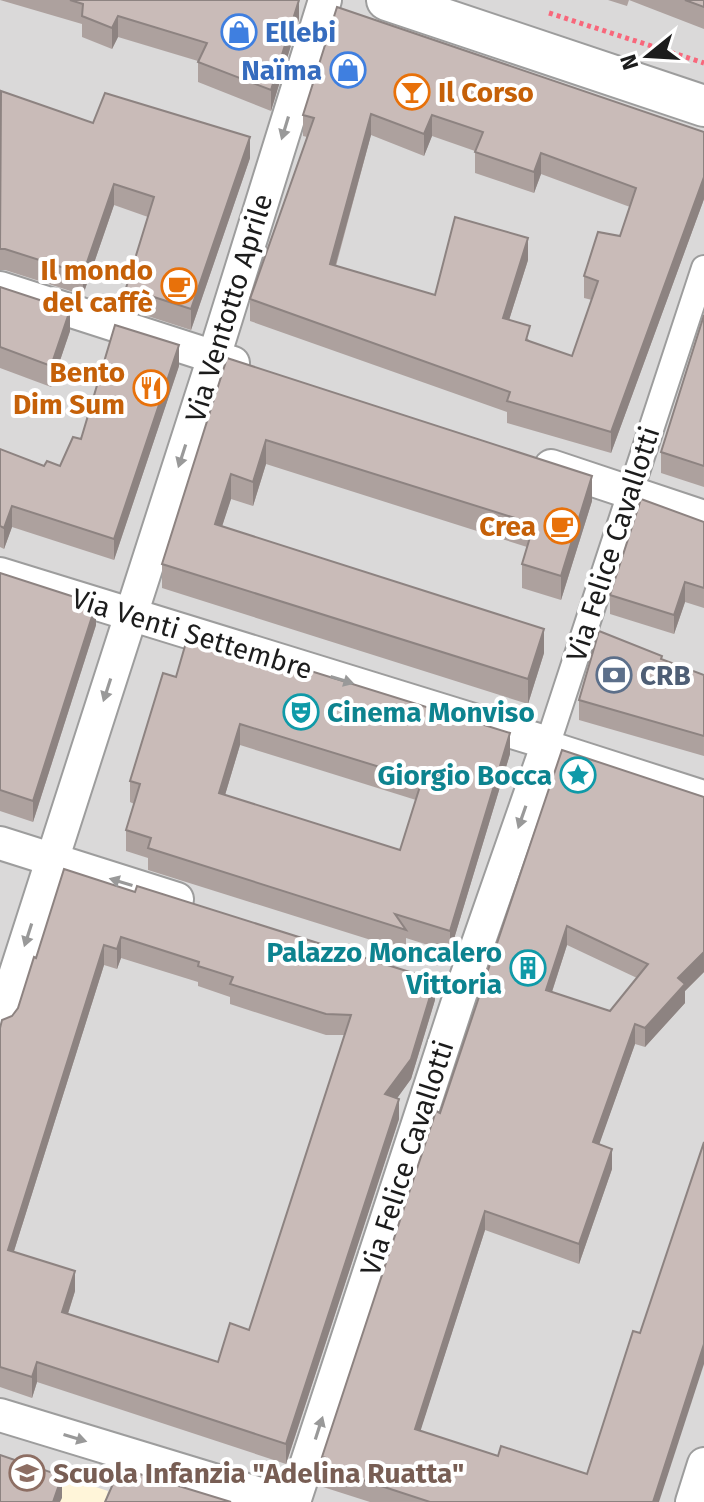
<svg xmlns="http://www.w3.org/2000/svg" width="704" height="1502" font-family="'Fira Sans',sans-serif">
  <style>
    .residential { fill: #dad9d9 }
    .education { fill: #fff5d9 }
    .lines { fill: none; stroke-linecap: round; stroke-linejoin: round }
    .pedestrian-casing { stroke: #9d9d9d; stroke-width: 28 }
    .minor-casing { stroke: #9d9d9d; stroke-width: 36 }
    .tertiary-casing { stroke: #9d9d9d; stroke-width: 44 }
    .path { stroke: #f8677b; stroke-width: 5; stroke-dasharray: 4 4; stroke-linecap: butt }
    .pedestrian { stroke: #fff; stroke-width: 24 }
    .minor { stroke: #fff; stroke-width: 32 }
    .tertiary { stroke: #fff; stroke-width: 40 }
    .wall { fill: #ada19e; fill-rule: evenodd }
    .shaded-wall { fill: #8d8381 }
    .building { fill: #c9bbb8; stroke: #8d8381; stroke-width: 2; fill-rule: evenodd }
    .oneway { fill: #999 }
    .labels { text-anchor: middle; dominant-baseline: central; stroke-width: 8; stroke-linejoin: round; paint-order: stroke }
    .shop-label { font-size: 28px; font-weight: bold; fill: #366cbe; stroke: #fff; text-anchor: start }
    .food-label { font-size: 28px; font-weight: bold; fill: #c56008; stroke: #fff; text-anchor: end }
    .street-label { font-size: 28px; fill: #1c1c1c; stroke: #fff }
    .service-label { font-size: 28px; font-weight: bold; fill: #4e5e75; stroke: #fff; text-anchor: start }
    .culture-label { font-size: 28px; font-weight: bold; fill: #0d838f; stroke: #fff; text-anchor: end }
    .education-label { font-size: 28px; font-weight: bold; fill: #785e54; stroke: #fff; text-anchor: start }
  </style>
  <rect width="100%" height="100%" fill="#ede6e1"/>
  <rect class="residential" x="0" y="0" width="704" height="1502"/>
  <polygon class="education" points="0,1455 108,1491 105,1502 0,1502"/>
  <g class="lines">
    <defs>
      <polyline id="pedestrian" points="704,268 548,743 704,793"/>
      <g id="minor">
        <polyline points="0,288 233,363"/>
        <polyline points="551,466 704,517"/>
        <polyline points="0,574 548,743 462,989 294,1502"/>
        <polyline points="0,843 177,899"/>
        <polyline points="0,1022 214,357 325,0"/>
        <polyline points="0,1415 286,1502"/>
        <polyline points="692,1502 704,1464"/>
      </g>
      <polyline id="tertiary" points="387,0 704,106"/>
    </defs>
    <use href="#pedestrian" class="pedestrian-casing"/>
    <use href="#minor" class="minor-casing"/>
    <use href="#tertiary" class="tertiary-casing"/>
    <polyline class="path" points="549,13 704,63"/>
    <use href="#pedestrian" class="pedestrian"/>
    <use href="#minor" class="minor"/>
    <use href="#tertiary" class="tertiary"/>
  </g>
  <g class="wall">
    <polygon points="0,0 299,0 299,19 271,111 198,82 198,61 118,37 112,49 82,37 82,24"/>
    <polygon points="608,0 704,0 704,29 629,0 627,6"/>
    <path d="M337,7L704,132V199L611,453L507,423V412L250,321V299L307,137L303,136V115ZM371,135L424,156L432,136L475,151V173L534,193L541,174L630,207L620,236L584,276V298L592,300L572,356L530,341L509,320L528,260L435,295L336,266Z"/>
    <polygon points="0,93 93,123 250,158 191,330 126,309 126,288 148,217 114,205 83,295 5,270 0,270"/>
    <polygon points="0,287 70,331 51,387 0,368"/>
    <polygon points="704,315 704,487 661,473 661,452"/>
    <polygon points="227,358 592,501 561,600 522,588 522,564 527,547 266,464 253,506 231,499 222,526 544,653 528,704 162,588 162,564"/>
    <polygon points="179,366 114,560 12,527 4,549 0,547 0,449 44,466 60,466 81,439"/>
    <polygon points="704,522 704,608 685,602 674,634 610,614 610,595"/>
    <polygon points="0,573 96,625 33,822 0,811"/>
    <polygon points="662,659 704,675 704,756 579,720 579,700"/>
    <path d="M176,677L510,754L450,952L406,938V951L148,870V858L126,851V830L134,804L130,802V781ZM240,745L416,800L400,850L225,795Z"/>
    <path d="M562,750L704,797V972L685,991V1003L645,1047L635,1044L599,1144L612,1169L579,1264L485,1230L420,1431L498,1456L659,1502H370L323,1487L322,1457L440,1113ZM567,945L637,978L610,1011L552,992Z"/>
    <path d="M64,869L435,1000L411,1079L397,1098L399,1119L286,1464L37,1382L32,1398L0,1387V1028L12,1016L18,1008L36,958ZM121,958L198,982V986L230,997V1004L326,1035H345L249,1330L218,1362L68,1314L75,1291L14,1251L104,965L117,969Z"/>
  </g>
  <g class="shaded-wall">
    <polygon points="299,0 299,19 271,111 271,90"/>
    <polygon points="118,16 118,37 112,49 112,28"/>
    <polygon points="371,114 371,135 330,285 330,264"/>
    <polygon points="432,115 432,136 424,156 424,134"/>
    <polygon points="250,137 250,158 191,330 191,309"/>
    <polygon points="541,153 541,174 534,193 534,172"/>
    <polygon points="704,177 704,199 611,453 611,432"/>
    <polygon points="114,184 114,205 83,295 83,274"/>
    <polygon points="528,238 528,260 503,339 503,318"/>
    <polygon points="70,310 70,331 51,387 51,366"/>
    <polygon points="179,345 179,366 114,560 114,539"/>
    <polygon points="266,440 266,464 253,506 253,482"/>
    <polygon points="231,474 231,499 215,548 215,524"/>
    <polygon points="592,476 592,501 561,600 561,576"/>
    <polygon points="12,506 12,527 4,549 4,528"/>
    <polygon points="685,582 685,602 674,634 674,615"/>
    <polygon points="96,604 96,625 33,822 33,801"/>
    <polygon points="544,629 544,653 528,704 528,679"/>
    <polygon points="240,724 240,745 219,815 219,793"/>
    <polygon points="510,733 510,754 450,952 450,931"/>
    <polygon points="567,926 567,945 546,1010 546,990"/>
    <polygon points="121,937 121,958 117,969 117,949"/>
    <polygon points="104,945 104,965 8,1270 8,1250"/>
    <polygon points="704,952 704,972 685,991 685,1003 645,1047 645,1028 678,978"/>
    <polygon points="435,980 435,1000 411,1079 385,1115 385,1094"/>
    <polygon points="635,1024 635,1044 593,1162 593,1142"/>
    <polygon points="399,1099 399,1119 286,1464 286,1444"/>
    <polygon points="612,1149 612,1169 579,1264 579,1244"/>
    <polygon points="485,1211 485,1230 415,1448 415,1429"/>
    <polygon points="75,1271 75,1291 62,1332 62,1312"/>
    <polygon points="704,1344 704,1364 659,1502 653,1502"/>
    <polygon points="37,1362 37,1382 32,1398 32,1377"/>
    <polygon points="62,1476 62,1498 60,1502 53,1502"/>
  </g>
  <g class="building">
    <polygon points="70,0 299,0 271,90 198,62 207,43 118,16 112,28 82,16 83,4"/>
    <polygon points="685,0 704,0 704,7"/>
    <path d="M337,7L704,132V177L611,432L507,401L510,392L250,299L314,118L303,115ZM371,114L424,134L432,115L483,132L475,152L534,172L541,153L636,188L620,236L598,232L584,276L598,281L572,356L526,340L530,326L503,318L528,238L455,217L435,295L330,264Z"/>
    <polygon points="1,91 93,123 105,93 250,137 191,309 126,288 154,197 114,184 83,274 5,249 0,249"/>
    <polygon points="0,287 70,310 51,366 0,347"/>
    <polygon points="704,315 704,466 661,452"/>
    <polygon points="115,325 179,345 114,539 12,506 4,528 0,526 0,449 44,466 47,461 60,466 73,437 81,439"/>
    <polygon points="227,358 592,476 561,576 522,564 534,524 266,440 253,482 231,474 215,524 544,629 528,679 162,564"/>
    <polygon points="641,499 704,522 704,588 685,582 674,615 610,595"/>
    <polygon points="0,573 96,604 33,801 0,790"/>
    <polygon points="599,631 662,656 661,659 704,675 704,736 579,700"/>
    <path d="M187,639L283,670L285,663L510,733L450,931L395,914L406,930L148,848L151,838L126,830L140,784L130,781L163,673L176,677ZM240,724L422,780L400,850L219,793Z"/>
    <path d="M562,750L704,797V952L678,978L685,984L645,1028L635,1024L593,1142L612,1149L579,1244L485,1211L415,1429L498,1456L501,1446L587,1474L633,1331L640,1333L704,1142V1344L653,1502H430L323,1467L326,1458L322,1457L436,1111L440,1113ZM567,926L648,964L610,1011L546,990Z"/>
    <path d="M64,869L135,892L137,886L435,980L411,1059L385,1094L399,1099L286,1444L37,1362L32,1377L0,1367V1028L2,1020L12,1016L18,1008L34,957L36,958ZM121,937L199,962L198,966L233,977L230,984L326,1014L351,1015L249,1330L230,1323L218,1362L62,1312L75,1271L8,1250L104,945L117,949Z"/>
    <polygon points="0,1455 62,1476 53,1502 0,1502"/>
    <polygon points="120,1468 231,1502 105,1502"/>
  </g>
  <defs><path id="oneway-solid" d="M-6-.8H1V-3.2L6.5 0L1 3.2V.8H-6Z" transform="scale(2)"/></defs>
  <g class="oneway">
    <use href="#oneway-solid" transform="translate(285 128) rotate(107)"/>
    <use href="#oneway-solid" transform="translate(182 456) rotate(108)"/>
    <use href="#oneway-solid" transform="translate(342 680) rotate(17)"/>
    <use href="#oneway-solid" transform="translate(107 690) rotate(108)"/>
    <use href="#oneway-solid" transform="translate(522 817) rotate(109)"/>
    <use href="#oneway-solid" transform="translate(121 882) rotate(-163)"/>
    <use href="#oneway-solid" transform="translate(28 935) rotate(108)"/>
    <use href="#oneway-solid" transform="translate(319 1428) rotate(-72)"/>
    <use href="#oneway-solid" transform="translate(75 1438) rotate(17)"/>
  </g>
  <defs>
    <symbol id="shop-ring" viewBox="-11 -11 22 22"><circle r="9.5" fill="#fff" stroke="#3f7fe0" stroke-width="1.5"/><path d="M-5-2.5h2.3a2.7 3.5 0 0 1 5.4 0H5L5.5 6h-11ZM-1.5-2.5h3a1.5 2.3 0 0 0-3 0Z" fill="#3f7fe0"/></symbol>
    <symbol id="bar-ring" viewBox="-11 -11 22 22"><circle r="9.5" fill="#fff" stroke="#e8710a" stroke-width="1.5"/><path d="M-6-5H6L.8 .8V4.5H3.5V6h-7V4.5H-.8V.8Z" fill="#e8710a"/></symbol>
    <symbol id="cafe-ring" viewBox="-11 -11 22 22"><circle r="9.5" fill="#fff" stroke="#e8710a" stroke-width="1.5"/><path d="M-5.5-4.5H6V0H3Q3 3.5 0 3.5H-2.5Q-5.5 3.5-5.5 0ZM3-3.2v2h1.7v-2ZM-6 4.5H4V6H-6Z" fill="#e8710a"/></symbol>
    <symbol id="restaurant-ring" viewBox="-11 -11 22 22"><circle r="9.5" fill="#fff" stroke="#e8710a" stroke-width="1.5"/><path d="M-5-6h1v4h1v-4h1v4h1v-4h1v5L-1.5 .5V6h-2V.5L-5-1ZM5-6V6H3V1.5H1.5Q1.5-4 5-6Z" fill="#e8710a"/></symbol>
    <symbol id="bank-ring" viewBox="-11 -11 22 22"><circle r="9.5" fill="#fff" stroke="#5c6f8a" stroke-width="1.5"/><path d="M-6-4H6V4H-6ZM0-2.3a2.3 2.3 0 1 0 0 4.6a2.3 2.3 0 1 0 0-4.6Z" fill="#5c6f8a"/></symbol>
    <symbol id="theatre-ring" viewBox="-11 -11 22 22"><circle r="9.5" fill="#fff" stroke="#0f9aa8" stroke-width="1.5"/><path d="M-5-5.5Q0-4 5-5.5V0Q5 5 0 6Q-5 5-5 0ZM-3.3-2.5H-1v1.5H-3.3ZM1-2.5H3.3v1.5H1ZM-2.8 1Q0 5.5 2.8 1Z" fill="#0f9aa8"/></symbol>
    <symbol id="sight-ring" viewBox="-11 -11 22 22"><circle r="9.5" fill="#fff" stroke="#0f9aa8" stroke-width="1.5"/><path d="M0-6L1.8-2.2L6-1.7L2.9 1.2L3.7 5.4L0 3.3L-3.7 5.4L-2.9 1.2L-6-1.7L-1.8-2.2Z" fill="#0f9aa8"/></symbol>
    <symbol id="building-ring" viewBox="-11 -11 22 22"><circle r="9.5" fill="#fff" stroke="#0f9aa8" stroke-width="1.5"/><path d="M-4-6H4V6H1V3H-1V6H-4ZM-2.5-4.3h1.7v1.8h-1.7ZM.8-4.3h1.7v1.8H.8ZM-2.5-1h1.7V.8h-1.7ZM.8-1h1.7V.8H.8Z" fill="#0f9aa8"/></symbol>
    <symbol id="school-ring" viewBox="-11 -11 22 22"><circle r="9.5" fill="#fff" stroke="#8d6e63" stroke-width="1.5"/><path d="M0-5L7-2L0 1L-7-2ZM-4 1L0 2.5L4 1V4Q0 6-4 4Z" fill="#8d6e63"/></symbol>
  </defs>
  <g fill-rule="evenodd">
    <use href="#shop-ring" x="219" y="12" width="40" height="40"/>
    <use href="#shop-ring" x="328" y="50" width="40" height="40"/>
    <use href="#bar-ring" x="392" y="72" width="40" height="40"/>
    <use href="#cafe-ring" x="159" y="266" width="40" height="40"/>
    <use href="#restaurant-ring" x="131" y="368" width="40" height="40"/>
    <use href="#cafe-ring" x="542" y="506" width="40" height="40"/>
    <use href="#bank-ring" x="594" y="655" width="40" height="40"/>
    <use href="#theatre-ring" x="281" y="692" width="40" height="40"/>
    <use href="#sight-ring" x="558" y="755" width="40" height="40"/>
    <use href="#building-ring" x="508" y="948" width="40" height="40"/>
    <use href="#school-ring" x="7" y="1453" width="40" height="40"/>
  </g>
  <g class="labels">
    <g class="shop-label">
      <text x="265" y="32">Ellebi</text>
      <text x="322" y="70" text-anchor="end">Naïma</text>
    </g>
    <g class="food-label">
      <text x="438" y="92" text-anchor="start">Il Corso</text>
      <text x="153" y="270">Il mondo<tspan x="153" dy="32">del caffè</tspan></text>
      <text x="125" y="372">Bento<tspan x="125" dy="32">Dim Sum</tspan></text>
      <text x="536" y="526">Crea</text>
    </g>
    <g class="street-label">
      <text transform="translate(229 308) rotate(-73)">Via Ventotto Aprile</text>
      <text transform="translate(613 544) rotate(-72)">Via Felice Cavallotti</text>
      <text transform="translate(192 634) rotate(17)">Via Venti Settembre</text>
      <text transform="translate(407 1158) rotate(-72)">Via Felice Cavallotti</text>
    </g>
    <g class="service-label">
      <text x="640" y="675">CRB</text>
    </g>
    <g class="culture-label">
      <text x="327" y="712" text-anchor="start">Cinema Monviso</text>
      <text x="552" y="775">Giorgio Bocca</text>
      <text x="502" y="952">Palazzo Moncalero<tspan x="502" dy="32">Vittoria</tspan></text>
    </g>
    <g class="education-label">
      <text x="53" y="1473">Scuola Infanzia "Adelina Ruatta"</text>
    </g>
  </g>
  <g transform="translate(648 56) rotate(252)" stroke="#ffffff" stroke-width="6" paint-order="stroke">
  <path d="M0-6L14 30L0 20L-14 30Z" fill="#1c1c1c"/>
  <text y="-12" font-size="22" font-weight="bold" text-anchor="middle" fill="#1c1c1c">N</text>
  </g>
</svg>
